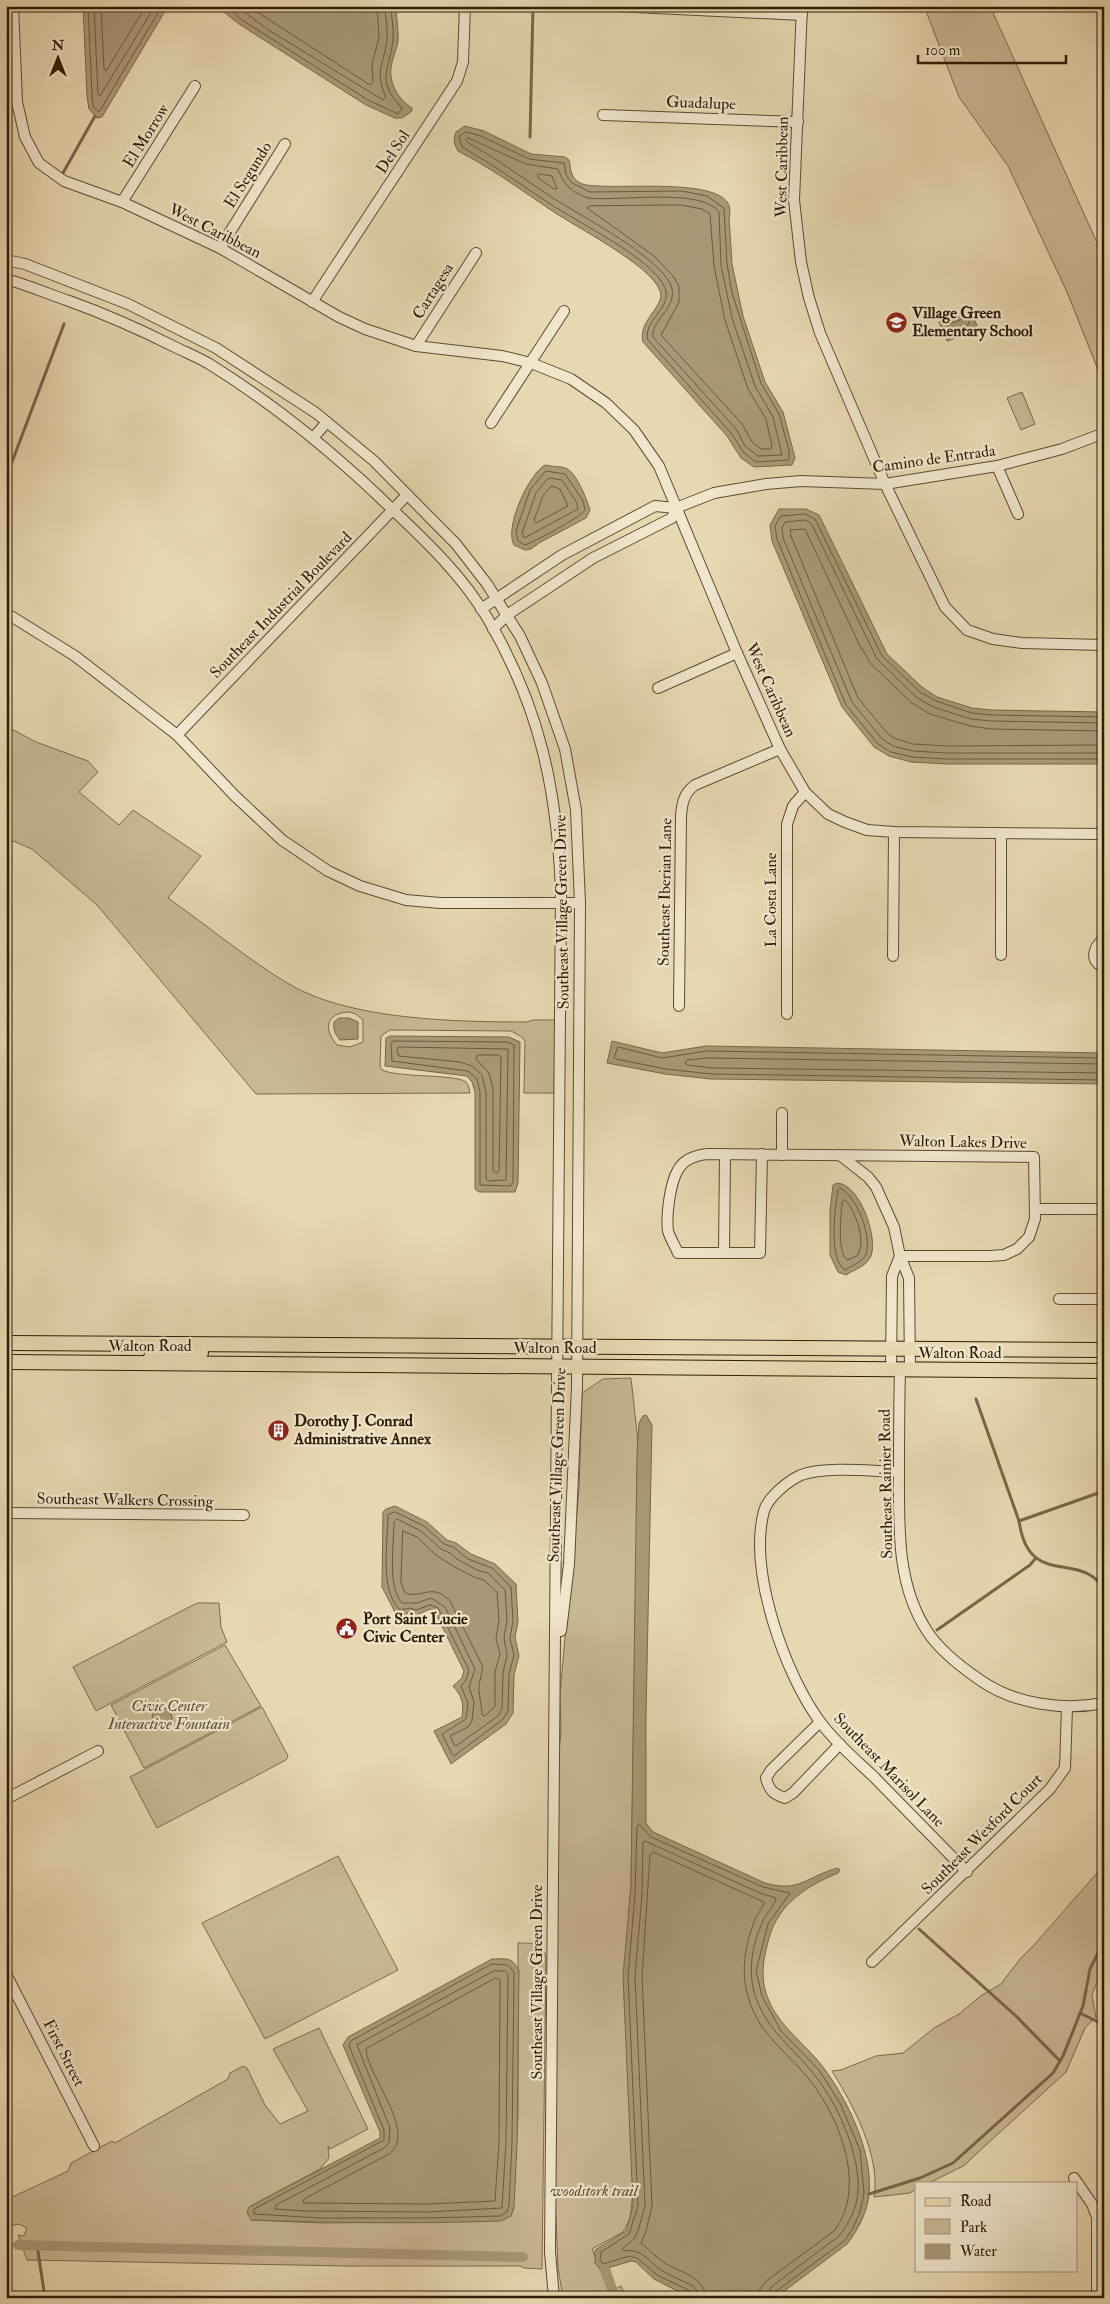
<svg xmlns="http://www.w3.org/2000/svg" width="1110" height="2304" font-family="'IM FELL Double Pica',serif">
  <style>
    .green { fill: #c9b894; stroke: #7c6a4d; fill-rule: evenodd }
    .water { fill: #a99877; stroke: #78664a }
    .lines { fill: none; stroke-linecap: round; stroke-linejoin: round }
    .shore { stroke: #6c5a3e; stroke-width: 1 }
    .stream { stroke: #78664a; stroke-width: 3 }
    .canal { stroke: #a99877; stroke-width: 10 }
    .minor-casing { stroke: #5d4b31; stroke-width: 12 }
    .major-casing { stroke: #2f1c06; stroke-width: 16 }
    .minor { stroke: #f0e6cc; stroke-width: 10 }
    .major { stroke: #e8d8b1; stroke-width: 14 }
    .labels { text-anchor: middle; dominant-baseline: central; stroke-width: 4.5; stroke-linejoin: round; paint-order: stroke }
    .street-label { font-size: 16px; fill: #2f1c06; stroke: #f0e6cc }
    .poi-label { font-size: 16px; font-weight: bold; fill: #2f1c06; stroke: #f0e6cc; text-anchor: start }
    .park-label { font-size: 16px; font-style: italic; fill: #5d4b31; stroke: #f0e6cc }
  </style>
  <rect width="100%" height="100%" fill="#e8d8b1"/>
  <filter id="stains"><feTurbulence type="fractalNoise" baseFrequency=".004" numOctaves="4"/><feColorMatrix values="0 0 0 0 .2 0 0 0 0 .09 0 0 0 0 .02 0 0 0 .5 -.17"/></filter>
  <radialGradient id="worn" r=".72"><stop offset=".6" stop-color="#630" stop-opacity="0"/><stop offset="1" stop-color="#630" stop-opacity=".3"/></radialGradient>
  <g class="green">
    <polygon points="924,6 990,6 1104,258 1104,385 1067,292 1008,166 959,97"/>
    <polygon points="1022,392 1035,424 1021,430 1007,398"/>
    <path d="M6,726L36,742L88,761L98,772L79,792L119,825L133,810L201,856L168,898C208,926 247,959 289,984C349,1020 457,1022 527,1022L533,1020H555L554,1093H524L525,1041L522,1037L511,1031L390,1030L381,1036L380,1066L382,1070C400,1078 456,1074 466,1082C469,1085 469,1089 470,1093L256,1094L97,905L32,849L6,838ZM349,1012L356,1014L363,1020V1042L350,1047L337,1045C323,1029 326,1013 349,1012Z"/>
    <polygon points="631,1378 638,1442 631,1885 624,1985 634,2184 630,2219 623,2232 592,2249 609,2292 621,2286 627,2298 612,2298 610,2293 611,2298 563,2298 558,2268 555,2195 558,1761 561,1731 560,1693 579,1489 582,1393 603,1379"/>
    <polygon points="197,1603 219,1603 221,1627 227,1642 96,1711 73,1667"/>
    <polygon points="225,1645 261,1706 144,1768 111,1705"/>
    <polygon points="262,1707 288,1756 286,1760 157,1828 130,1777"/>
    <polygon points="338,1856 398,1970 265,2039 202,1923"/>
    <path d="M1104,1865V1964L1092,1995L1096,2017L1085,2028L1066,2072L974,2156L965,2165L929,2183H916V2189L910,2193L874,2197C881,2156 853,2105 832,2071L841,2070L876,2056L903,2053L934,2028L959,2014L982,1995L1001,1984L1020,1959L1034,1945Z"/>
    <path d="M518,1943C532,1943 541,1942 546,1957L542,2269L524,2268L520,2266H347L27,2260L18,2235L24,2236L27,2228L19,2224L6,2227V2200L68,2171L71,2163L112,2141L115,2143L228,2079L230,2073L243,2066L247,2068L265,2105L280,2124L308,2111L273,2049L319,2028L368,2129L330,2149L328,2146L329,2158L320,2169L249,2207L251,2220L322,2223L484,2221L513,2211L518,2116Z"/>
  </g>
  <g class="water">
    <polygon points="83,6 168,6 102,117 97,118 89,109 87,96"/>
    <path d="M216,6H396C396,18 399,30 398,42C396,51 392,59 391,68C389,84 399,100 412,108V111L402,118H395L366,105L239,24Z"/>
    <path d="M465,126L484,131L531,154L565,157L569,160C571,169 570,177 580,183C600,194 743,170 729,217L732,264L743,316L765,382L783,412L795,458L792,465L754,467L741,458L727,436L643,342C637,321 666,306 660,291C651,264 569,224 545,206C517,187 489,167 458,151C454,144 453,139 456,132Z"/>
    <polygon points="971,311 977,326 954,335 955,338 947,341 939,322"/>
    <path d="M545,465C552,467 560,466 565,468C576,471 587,500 590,510L586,518L539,543L531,549L525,550L514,545C504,527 529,474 545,465Z"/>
    <polygon points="779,509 806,509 819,515 887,654 922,687 937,697 972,708 991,710 1104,712 1104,764 947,764 911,762 889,756 874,747 842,707 772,541 770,525"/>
    <path d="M339,1018H349L358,1022V1039L340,1040C335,1034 333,1030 334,1022Z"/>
    <polygon points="390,1036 509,1037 520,1042 518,1183 515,1192 479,1192 475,1189 475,1092 472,1082 467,1076 385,1066 386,1038"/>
    <polygon points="612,1041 662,1053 706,1046 1104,1053 1104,1084 711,1079 665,1074 607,1063"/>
    <path d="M837,1183C860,1184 878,1237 871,1256C866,1267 855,1269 846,1275L838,1272L830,1255V1210L833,1185Z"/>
    <path d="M646,1415L652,1425L646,1715V1823L653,1832L765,1883C800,1893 807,1876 838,1868L840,1870L838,1873C807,1886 779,1903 769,1938C764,1957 760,1973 766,1993C776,2025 804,2042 823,2067C847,2099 873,2152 869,2193C868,2211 858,2230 847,2244L775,2298H691L654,2279L636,2262L631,2261L601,2270L595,2263V2250L626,2231L633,2206L623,1976L631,1885L637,1454L639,1423L643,1416Z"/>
    <path d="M395,1506L427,1522L447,1540L456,1543L471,1554L495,1564L516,1584L518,1622L515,1637L519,1656L514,1675L513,1713L506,1724L451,1764L434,1731L462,1717C464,1703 462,1696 453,1686L462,1678L464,1671L435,1612L430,1609L413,1617L410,1613L397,1616L382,1587L383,1512L386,1509Z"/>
    <circle cx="162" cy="1718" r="10"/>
    <path d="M492,1959C506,1959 512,1956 519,1971L517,2143L514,2207L511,2216L501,2221C418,2224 335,2223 251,2220L247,2212L249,2207L380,2138V2132L343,2045L348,2037Z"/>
  </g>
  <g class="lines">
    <g class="shore">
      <polyline points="88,6 92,95 93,107 99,112 162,6"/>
      <polyline points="94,6 98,94 100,96 155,6"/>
      <polyline points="101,6 104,69 106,71 146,6"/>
      <path d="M226,6L242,20L368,100L398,114L402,108C374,79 391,69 393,38C394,27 391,17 391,6"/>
      <path d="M236,6L270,31L383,100L386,97C374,71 384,64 387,39C388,28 385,17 385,6"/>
      <polyline points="248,6 370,85 373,82 372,64 379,38 377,6"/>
      <path d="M466,132L481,136L529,159L564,163L566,175L572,183L590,192L682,191L707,196L724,208L727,264L732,293L761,383L779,414L789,450V460L756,462L744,453L731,433L648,340C642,321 673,308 665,288C653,258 576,222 549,203C520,184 492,164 462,147L459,137Z"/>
      <path d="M468,138L526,164L558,169C564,185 571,192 588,198C616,202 702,187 719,212L721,265L732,318L755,386L773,417L782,455L758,456L745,446L736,429L653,337C651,320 676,309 672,289C665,259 579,215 553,198C524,179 497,159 467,142L466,140Z"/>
      <polygon points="540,174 552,176 557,189 554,189 538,178 538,175"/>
      <polygon points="681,205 702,209 710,214 714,266 725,320 748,389 766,419 772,446 771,449 761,449 752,442 742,424 661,335 679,302 679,286 673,276 654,256 587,208 590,206"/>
      <polygon points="966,318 969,320 969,324 951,332 948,331 948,325"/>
      <path d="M546,471L565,474L583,501L585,510C581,517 534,542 525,545L518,541L516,531L530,490Z"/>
      <polygon points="549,478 562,480 577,503 578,509 524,538 522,533 536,493"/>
      <polygon points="552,486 560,489 568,506 536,523 534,520 543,496"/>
      <polyline points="1104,717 991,715 972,713 936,701 920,692 882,656 815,519 805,514 781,516 775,526 777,539 846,705 878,744 891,752 912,757 947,759 1104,759"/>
      <polyline points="1104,723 991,721 971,719 933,707 916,697 877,659 811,523 805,520 785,522 782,528 783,538 852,702 882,739 893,746 913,751 947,753 1104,753"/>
      <polyline points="1104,731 991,729 970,726 930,714 912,703 871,664 859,644 805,529 790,530 791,536 858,698 887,733 896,739 913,744 947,746 1104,745"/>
      <polygon points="393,1041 507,1042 514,1045 513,1181 511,1186 480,1185 480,1092 477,1079 468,1071 392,1061 391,1044"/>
      <polygon points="399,1047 508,1049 506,1180 488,1181 486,1179 486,1092 482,1075 472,1066 460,1062 399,1056 397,1050"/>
      <polygon points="478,1055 499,1055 501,1057 499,1171 497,1173 493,1171 493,1089 489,1073 476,1059"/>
      <polyline points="1104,1058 707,1051 662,1058 618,1047 614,1057 616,1059 666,1069 711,1074 1104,1080"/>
      <polyline points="1104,1064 707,1058 687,1060 685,1063 687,1065 712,1068 1104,1073"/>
      <path d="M840,1188C857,1197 872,1235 866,1254C863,1262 851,1266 845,1270C828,1259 835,1208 838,1190Z"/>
      <path d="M845,1200C856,1211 867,1242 857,1256L847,1260C837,1252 841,1215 842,1202Z"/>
      <path d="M395,1512L424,1526L444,1544L453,1547L468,1559L492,1568L511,1587L513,1621L510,1638L514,1655L509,1674L508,1711L502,1720L454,1756L452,1754L442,1734L466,1719L468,1703L461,1686L466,1680L469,1670L438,1608L430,1605L416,1610L410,1608L400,1610C379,1590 388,1542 388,1515Z"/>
      <path d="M397,1519L421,1531L441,1549L450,1553L457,1559L477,1570L488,1573L505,1590L507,1620L504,1638L507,1655L503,1673L502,1709L498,1716L456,1746L454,1745L450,1736L468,1727L472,1721L474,1702L469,1687L475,1669L445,1607L431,1598L417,1603H402C387,1587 394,1543 394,1522Z"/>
      <path d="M403,1531L417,1537L436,1555L453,1566L474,1577L484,1580L497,1592L499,1620L496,1638L500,1654L495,1672V1706L485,1716L482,1715C482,1706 478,1692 479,1686C480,1678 483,1673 482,1665L450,1601C433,1582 422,1599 405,1593L401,1582Z"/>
      <polygon points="492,1964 508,1965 514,1972 512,2143 509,2205 507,2212 500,2216 427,2218 322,2218 254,2214 254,2209 384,2140 384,2130 349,2046 351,2041"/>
      <polygon points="494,1971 505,1971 508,1974 506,2142 502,2208 427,2212 304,2211 275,2209 276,2205 384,2148 389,2143 390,2128 357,2045"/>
      <path d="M496,1978L500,1980L499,2142L495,2201L427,2204L303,2203L304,2199L389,2154C418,2132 367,2076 366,2049Z"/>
      <polyline points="692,2298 690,2291 657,2275 637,2258 629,2256 603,2264 600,2260 601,2252 629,2234 638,2206 628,1976 635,1894 637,1826 639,1824 651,1837 763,1887 790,1893 768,1924 756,1971 762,1996 781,2031 819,2070 840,2103 860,2150 864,2193 860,2212 852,2230 844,2241 775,2292 773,2298"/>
      <path d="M698,2298L697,2291L693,2286C683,2281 671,2276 661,2270C648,2261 642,2248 624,2251L622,2249L634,2239L638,2231L645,2206L635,1976L642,1894L643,1843L645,1841L760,1893L776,1898C775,1906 766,1913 763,1921C752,1943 747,1974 756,1998C768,2031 792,2047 813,2073C836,2100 861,2155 858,2192C857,2207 849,2224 839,2236L771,2287L767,2298"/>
      <path d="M706,2298C705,2276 680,2273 665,2263C657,2258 648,2249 641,2243L646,2231L652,2206L642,1976L650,1855L653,1852L764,1902C763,1908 758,1913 755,1919C745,1945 740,1973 749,2000C760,2035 786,2051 808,2078C839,2116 868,2187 834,2231L765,2282L760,2289L759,2298"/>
    </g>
    <g class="stream">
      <polyline points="530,137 533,6"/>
      <polyline points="63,173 95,116"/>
      <polyline points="6,478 64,324"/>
      <path d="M976,1399L1019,1521C1029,1590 1079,1549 1104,1589"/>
      <polyline points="1019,1521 1104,1491"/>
      <polyline points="937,1630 1030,1565 1035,1559"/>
      <polyline points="919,1929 1016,2016 1060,2061"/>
      <polyline points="1080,2013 1104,2025"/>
      <polyline points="869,2194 920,2178 953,2163 1053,2073 1063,2056 1083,2006 1090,1969 1104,1941"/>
      <polyline points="6,2245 18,2245"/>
      <polyline points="37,2245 45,2298"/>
    </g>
    <g class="canal">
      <polyline points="18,2245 523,2257"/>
      <polyline points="605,2269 615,2298"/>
    </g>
    <defs>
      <g id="minor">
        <polyline points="13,6 17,102 25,137 39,163 64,181 122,202 220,248 339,317 365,329 416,346 502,356 531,363 571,379 606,403 634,430 659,466 737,653 780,749 805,792 828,814 845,822 867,830 894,832 1104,834"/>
        <polyline points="614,6 802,15"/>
        <polyline points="802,6 794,200 801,262 809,298 820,333 885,484 945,607 967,630 993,639 1022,643 1104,645"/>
        <polyline points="603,115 798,122"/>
        <polyline points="122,202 195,86"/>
        <polyline points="220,248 285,144"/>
        <polyline points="6,260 25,264 128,304 216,348 316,413 374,461 456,544 487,584 504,611 520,636 542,683 565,749 576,810 580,903 577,1387 569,1564 561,1631"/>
        <path d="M6,279C28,285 48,294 69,301C108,315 139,329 175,347C187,353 200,358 211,365C278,407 339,457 395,512C429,544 464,578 488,619C540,708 557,789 561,891L550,2252L554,2298"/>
        <polyline points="312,302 457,81 463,62 465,6"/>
        <polyline points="416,346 476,253"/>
        <polyline points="491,423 564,311"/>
        <polyline points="313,438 327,422"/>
        <polyline points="997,466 1018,514"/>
        <polyline points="481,609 562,555 655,506 676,508 714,493 766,484 801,481 885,484 997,466 1062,449 1104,433"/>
        <polyline points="6,613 75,656 177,735 235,796 282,840 328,871 360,886 406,900 440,903 580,903"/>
        <polyline points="493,629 507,615 593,558 672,518 676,508"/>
        <polyline points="658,688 737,653"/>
        <polyline points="177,735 406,496"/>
        <path d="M1104,939C1093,947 1089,961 1104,967"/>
        <polyline points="1001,955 1001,834"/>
        <polyline points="893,956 894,832"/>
        <path d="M679,1006L681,816C682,803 684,793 695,785L780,749"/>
        <polyline points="787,1014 787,824 793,806 805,792"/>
        <polyline points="782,1113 782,1155"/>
        <path d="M762,1154L760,1253H678C675,1246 670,1238 668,1231C666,1216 670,1183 678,1170C684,1159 697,1155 708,1154L1034,1157L1035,1219L1029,1237L1017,1249L1004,1255L989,1256H900"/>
        <polyline points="840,1155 868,1177 876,1187 894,1227 900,1256 909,1278 910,1370"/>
        <polyline points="1035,1209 1104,1209"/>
        <polyline points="724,1253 725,1154"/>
        <polyline points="1059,1299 1104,1299"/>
        <polyline points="891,1370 892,1276 900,1256"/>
        <path d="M900,1370C899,1406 899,1441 899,1477C899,1530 897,1585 927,1631C940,1651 961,1667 980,1680C1014,1704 1063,1711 1104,1703"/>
        <path d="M899,1472C872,1471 825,1466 801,1475C788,1481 768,1497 764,1511C748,1571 785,1675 821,1723C836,1743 856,1760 874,1777C905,1809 936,1840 967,1872"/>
        <polyline points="6,1513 244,1515"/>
        <path d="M820,1722L771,1770L766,1778C769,1790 773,1794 785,1798L793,1793L840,1744"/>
        <polyline points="6,1799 98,1751"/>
        <polyline points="872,1962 1050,1789 1065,1768 1067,1707"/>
        <polyline points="6,1974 94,2146"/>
        <polyline points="1074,2178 1092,2204 1097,2217 1097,2298"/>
      </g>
      <g id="major">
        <polyline points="6,1343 1104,1350"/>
        <polyline points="151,1357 162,1354 201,1353"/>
        <polyline points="6,1362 1104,1371"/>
      </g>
    </defs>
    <use href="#minor" class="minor-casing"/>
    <use href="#major" class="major-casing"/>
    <use href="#minor" class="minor"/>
    <use href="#major" class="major"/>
  </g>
  <defs>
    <symbol id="school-disc" viewBox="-11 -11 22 22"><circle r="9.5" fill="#8f2418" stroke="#f0e6cc"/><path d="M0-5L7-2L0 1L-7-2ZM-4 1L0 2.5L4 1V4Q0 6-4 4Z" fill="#fff"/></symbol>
    <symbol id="building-disc" viewBox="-11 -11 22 22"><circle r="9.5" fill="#8f2418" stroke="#f0e6cc"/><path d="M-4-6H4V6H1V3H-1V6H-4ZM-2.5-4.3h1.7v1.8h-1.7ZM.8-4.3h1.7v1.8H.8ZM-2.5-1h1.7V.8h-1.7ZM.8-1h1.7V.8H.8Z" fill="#fff"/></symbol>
    <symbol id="civic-disc" viewBox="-11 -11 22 22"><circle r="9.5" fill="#8f2418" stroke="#f0e6cc"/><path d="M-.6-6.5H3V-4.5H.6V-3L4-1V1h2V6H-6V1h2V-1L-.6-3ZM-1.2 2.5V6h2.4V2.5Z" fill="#fff"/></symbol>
  </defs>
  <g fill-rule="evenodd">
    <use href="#school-disc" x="884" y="310" width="25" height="25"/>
    <use href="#building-disc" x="266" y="1418" width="25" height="25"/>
    <use href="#civic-disc" x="334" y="1616" width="25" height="25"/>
  </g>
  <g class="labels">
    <g class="street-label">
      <text transform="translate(701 103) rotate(2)">Guadalupe</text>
      <text transform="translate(146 136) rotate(-58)">El Morrow</text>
      <text transform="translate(393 152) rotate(-57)">Del Sol</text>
      <text transform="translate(782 167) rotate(-89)">West Caribbean</text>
      <text transform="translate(248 175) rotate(-58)">El Segundo</text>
      <text transform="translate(215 231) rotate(27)">West Caribbean</text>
      <text transform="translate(433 291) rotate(-58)">Cartagesa</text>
      <text transform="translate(934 459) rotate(-8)">Camino de Entrada</text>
      <text transform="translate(281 605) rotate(-46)">Southeast Industrial Boulevard</text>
      <text transform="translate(771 690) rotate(66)">West Caribbean</text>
      <text transform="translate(665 892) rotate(-89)">Southeast Iberian Lane</text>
      <text transform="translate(771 900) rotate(-90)">La Costa Lane</text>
      <text transform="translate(562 912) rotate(-91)">Southeast Village Green Drive</text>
      <text transform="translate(963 1142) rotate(1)">Walton Lakes Drive</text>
      <text x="150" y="1346">Walton Road</text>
      <text x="555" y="1348">Walton Road</text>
      <text x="960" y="1353">Walton Road</text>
      <text transform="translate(557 1465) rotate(-88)">Southeast Village Green Drive</text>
      <text transform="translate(886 1484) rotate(-91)">Southeast Rainier Road</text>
      <text transform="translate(125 1500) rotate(1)">Southeast Walkers Crossing</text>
      <text transform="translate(889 1770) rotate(46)">Southeast Marisol Lane</text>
      <text transform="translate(982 1834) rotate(-45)">Southeast Wexford Court</text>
      <text transform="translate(537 1982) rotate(-90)">Southeast Village Green Drive</text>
      <text transform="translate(64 2053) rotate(63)">First Street</text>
    </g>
    <g class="poi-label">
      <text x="912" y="313">Village Green<tspan x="912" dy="18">Elementary School</tspan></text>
      <text x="294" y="1421">Dorothy J. Conrad<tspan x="294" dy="18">Administrative Annex</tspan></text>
      <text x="363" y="1619">Port Saint Lucie<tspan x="363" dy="18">Civic Center</tspan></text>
    </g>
    <g class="park-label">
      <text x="169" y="1706">Civic Center<tspan x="169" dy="18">Interactive Fountain</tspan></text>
      <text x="594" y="2191">woodstork trail</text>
    </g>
  </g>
  <rect width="1110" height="2304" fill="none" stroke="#e8d8b1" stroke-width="25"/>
  <rect x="8" y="8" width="1095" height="2289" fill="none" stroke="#2f1c06" stroke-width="2.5"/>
  <rect x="12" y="12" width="1085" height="2279" fill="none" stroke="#2f1c06"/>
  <rect x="915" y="2182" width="162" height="90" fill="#f0e6cc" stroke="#a3957d"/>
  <rect x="925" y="2198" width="25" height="8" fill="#e8d8b1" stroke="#a3957d"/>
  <text x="960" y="2206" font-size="15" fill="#2f1c06">Road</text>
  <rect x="925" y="2219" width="25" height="15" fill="#c9b894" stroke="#a3957d"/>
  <text x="960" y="2232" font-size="15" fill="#2f1c06">Park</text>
  <rect x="925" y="2244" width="25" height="15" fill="#a99877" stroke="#a3957d"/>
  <text x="960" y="2256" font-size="15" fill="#2f1c06">Water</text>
  <g transform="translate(58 58)" stroke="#f0e6cc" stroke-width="4" paint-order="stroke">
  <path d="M0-4L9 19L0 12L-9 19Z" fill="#2f1c06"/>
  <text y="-8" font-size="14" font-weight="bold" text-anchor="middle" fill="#2f1c06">N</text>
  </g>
  <path d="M918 55v8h148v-8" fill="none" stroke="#2f1c06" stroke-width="2.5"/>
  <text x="925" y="55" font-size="15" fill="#2f1c06" stroke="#f0e6cc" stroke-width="4" paint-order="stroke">100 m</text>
  <rect width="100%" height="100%" filter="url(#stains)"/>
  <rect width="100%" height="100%" fill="url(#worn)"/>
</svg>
